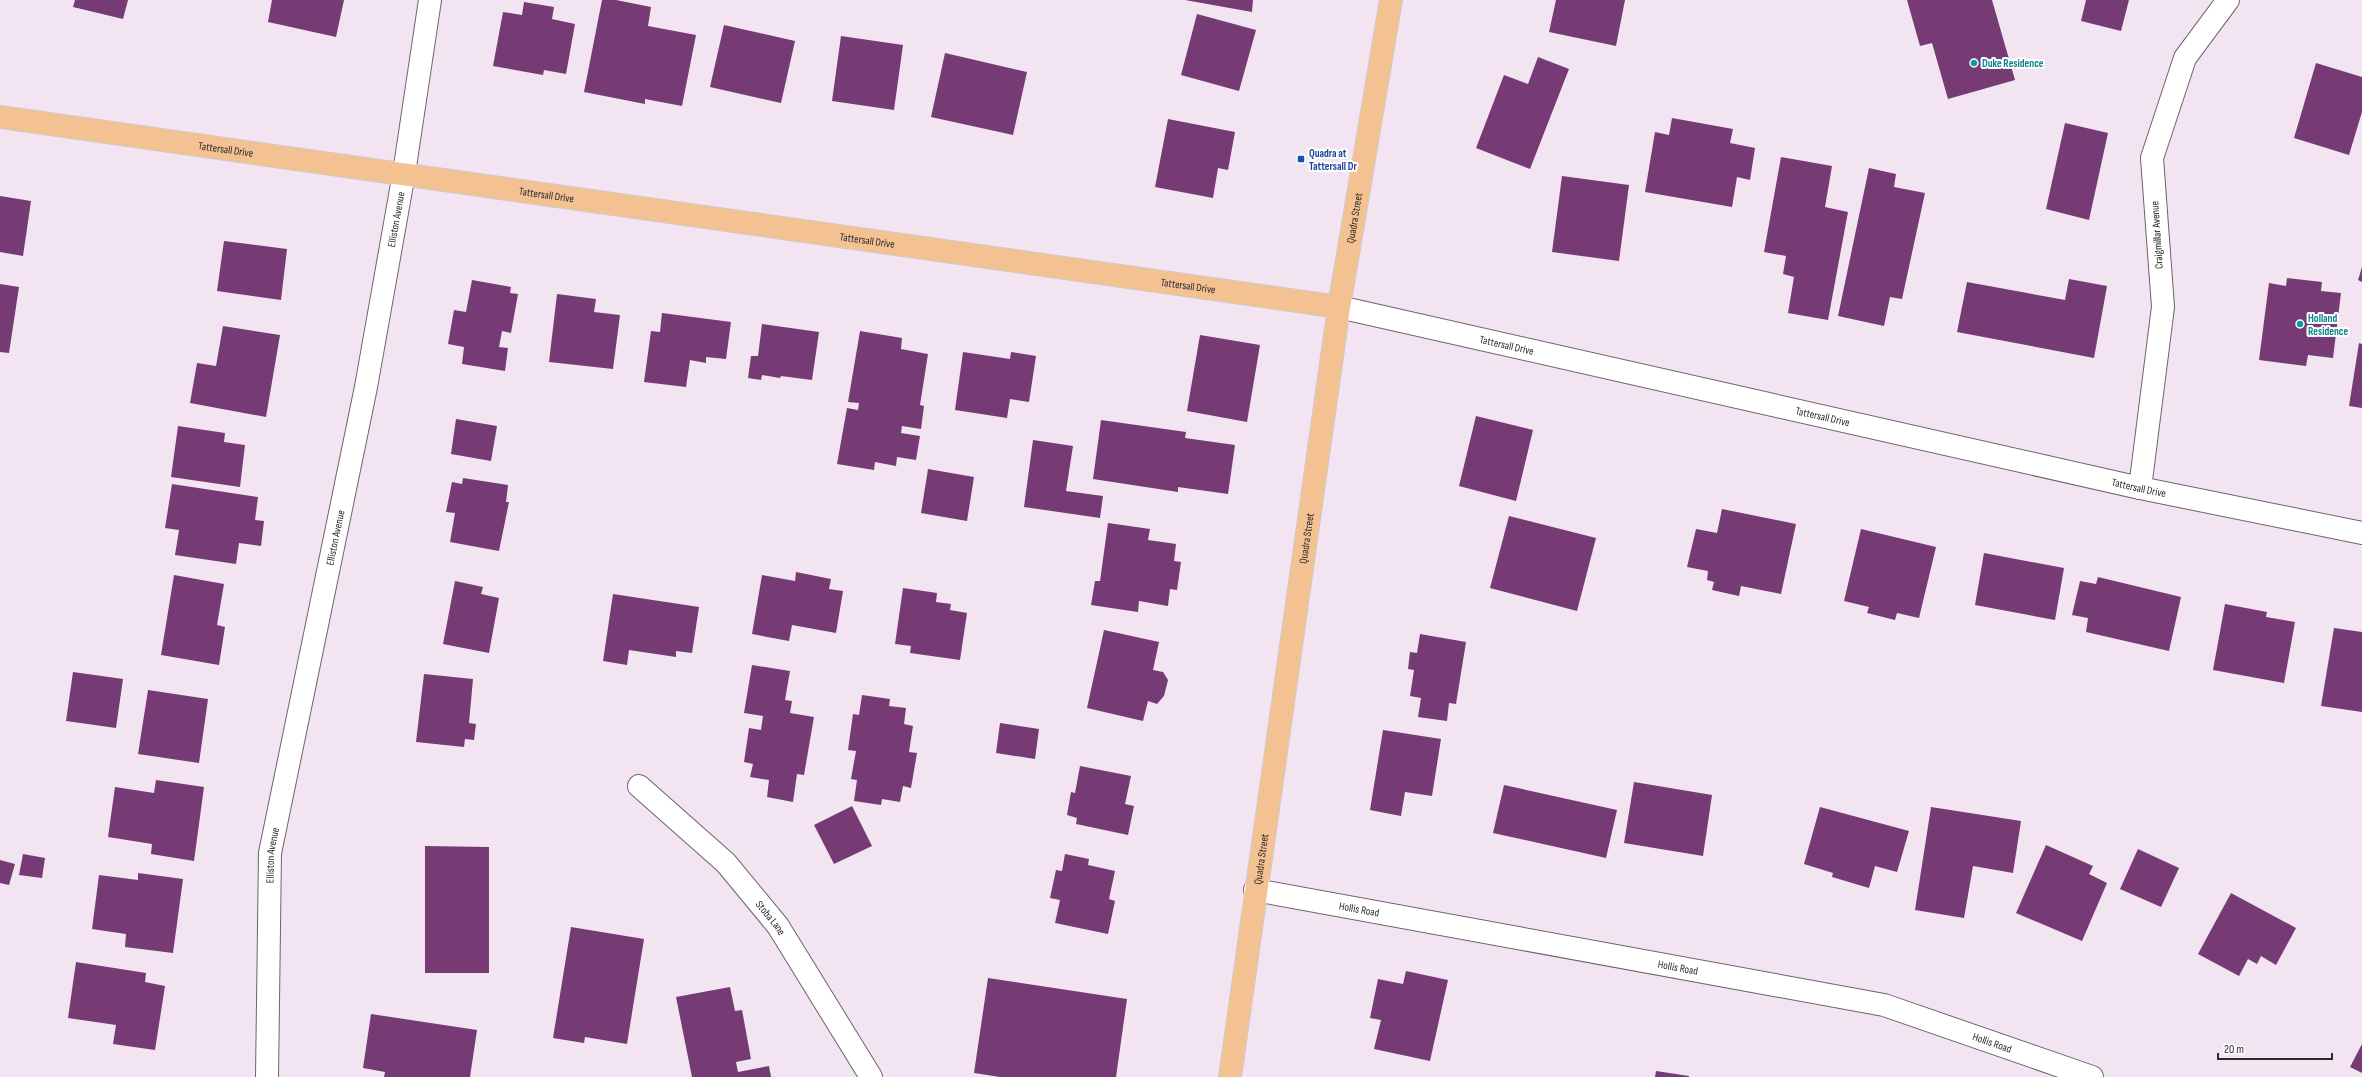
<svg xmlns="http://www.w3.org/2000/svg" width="2362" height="1077" font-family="'Sofia Sans Condensed',sans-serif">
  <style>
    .building { fill: #763b74 }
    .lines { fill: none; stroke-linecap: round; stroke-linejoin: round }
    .minor-casing { stroke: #6e636d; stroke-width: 24 }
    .major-casing { stroke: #cdcccd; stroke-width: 24 }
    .minor { stroke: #fff; stroke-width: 22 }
    .major { stroke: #f4c292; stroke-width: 22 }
    .culture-dot { fill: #0f9aa8; stroke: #fff; stroke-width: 1.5 }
    .transit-dot { fill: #1a4fb4; stroke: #fff; stroke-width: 1.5 }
    .labels { text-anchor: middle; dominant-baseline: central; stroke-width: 4; stroke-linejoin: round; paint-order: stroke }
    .culture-label { font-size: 11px; font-weight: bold; fill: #0d838f; stroke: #fff; text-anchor: start }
    .street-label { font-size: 11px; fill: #2e292d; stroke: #fff }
    .transit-label { font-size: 11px; font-weight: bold; fill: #164399; stroke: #fff; text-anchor: start }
  </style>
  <rect width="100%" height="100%" fill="#f2e5f1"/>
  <g class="building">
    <polygon points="75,0 128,0 123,19 73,7"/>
    <polygon points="272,0 344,0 336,37 268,22"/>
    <polygon points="602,0 616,0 651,7 648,26 696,35 682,106 645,99 645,104 584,92"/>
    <polygon points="1185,0 1253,0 1252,12"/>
    <polygon points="1556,0 1625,0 1616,46 1549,32"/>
    <polygon points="1907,0 1992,0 2015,80 1948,99 1932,43 1920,46"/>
    <polygon points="2086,0 2129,0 2121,31 2081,21"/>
    <polygon points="524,2 554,7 552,19 575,24 566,74 544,70 543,75 493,66 503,12 522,15"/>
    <polygon points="1197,14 1256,30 1239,91 1181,75"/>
    <polygon points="724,25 795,41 781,103 710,87"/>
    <polygon points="841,36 903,45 894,110 832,101"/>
    <polygon points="945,53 1027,72 1013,135 931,117"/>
    <polygon points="1538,57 1569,69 1530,169 1476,148 1504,75 1528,84"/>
    <polygon points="2316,63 2362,77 2362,112 2349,155 2294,138"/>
    <polygon points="1672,118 1733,129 1730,143 1755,148 1750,180 1737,177 1732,207 1645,192 1655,132 1669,135"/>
    <polygon points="1168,119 1235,132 1228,170 1218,168 1213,198 1155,187"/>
    <polygon points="2065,123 2108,133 2089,220 2046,209"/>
    <polygon points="1781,157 1832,166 1825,207 1848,212 1828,320 1788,313 1794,277 1783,274 1786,256 1764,252"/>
    <polygon points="1869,168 1896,174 1894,187 1925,193 1902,299 1890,297 1884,326 1838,316"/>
    <polygon points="1562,176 1629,185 1619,261 1552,252"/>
    <polygon points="0,196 31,201 23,256 0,252"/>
    <polygon points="224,241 287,249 281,300 217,291"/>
    <polygon points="2362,267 2362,282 2358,280"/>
    <polygon points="2287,278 2322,282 2321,291 2341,293 2333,358 2308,355 2306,366 2259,360 2269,283 2286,286"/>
    <polygon points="2069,279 2107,286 2094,358 1957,332 1967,282 2065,300"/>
    <polygon points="472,280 511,287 510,293 518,294 511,333 502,331 499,347 508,348 505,371 462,364 464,347 448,344 454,310 466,312"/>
    <polygon points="0,284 19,287 9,353 0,352"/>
    <polygon points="557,294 596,299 594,312 620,315 613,369 549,362"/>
    <polygon points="662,313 731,322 726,359 706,357 706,363 690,360 686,387 644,382 651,331 660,332"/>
    <polygon points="762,324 819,332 812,380 781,376 780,378 762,375 761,380 748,378 751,356 758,356"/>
    <polygon points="223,326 280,335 266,417 190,403 197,363 216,366"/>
    <polygon points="860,331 902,338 901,349 928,354 920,405 924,406 921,429 902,426 901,433 920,436 916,460 897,457 896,466 875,462 874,470 837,464 847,408 858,410 859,403 848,402"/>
    <polygon points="1200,335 1260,345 1247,422 1187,411"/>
    <polygon points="2359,343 2362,344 2362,408 2349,406"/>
    <polygon points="963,352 1010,359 1011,352 1036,356 1029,402 1010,399 1007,418 955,410"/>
    <polygon points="1476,416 1533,430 1516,501 1459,486"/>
    <polygon points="456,419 497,426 491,461 451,454"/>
    <polygon points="1101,420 1186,432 1185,438 1235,445 1228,494 1178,487 1178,492 1093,479"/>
    <polygon points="178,426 225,433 224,442 245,445 240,487 171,477"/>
    <polygon points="1033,440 1073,446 1066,491 1103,496 1100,518 1024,507"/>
    <polygon points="928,469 974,477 967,521 921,513"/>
    <polygon points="463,478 508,485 506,502 509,502 499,551 450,542 455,513 446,512 452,482 462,484"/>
    <polygon points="172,484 258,497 255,520 264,521 261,546 239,543 236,564 175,555 179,530 165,528"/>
    <polygon points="1722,509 1796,524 1781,594 1741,586 1739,596 1712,590 1714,582 1707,580 1708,571 1687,567 1696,529 1717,533"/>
    <polygon points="1509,516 1596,538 1577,611 1490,588"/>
    <polygon points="1108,523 1150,529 1148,540 1176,544 1174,561 1181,562 1177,590 1170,589 1168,606 1139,601 1138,612 1091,605 1095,581 1100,581"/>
    <polygon points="1861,529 1936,547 1919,618 1897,613 1895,620 1867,613 1869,607 1844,601"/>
    <polygon points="1984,553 2064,568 2055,620 1975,605"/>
    <polygon points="796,572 831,579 829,589 843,591 836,633 792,625 789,641 752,634 762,575 795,581"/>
    <polygon points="174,575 224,584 217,625 225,627 219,665 161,655"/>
    <polygon points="2098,577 2181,597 2169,651 2086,632 2088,618 2072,615 2080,581 2096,584"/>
    <polygon points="455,581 483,587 481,594 499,598 489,653 443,644"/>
    <polygon points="903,588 937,593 936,602 951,604 950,610 967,613 960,660 910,653 911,646 895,644"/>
    <polygon points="613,594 699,607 692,653 676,651 676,657 629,650 627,665 603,661"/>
    <polygon points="2225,604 2267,612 2266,617 2295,622 2284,683 2213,670"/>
    <polygon points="2334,628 2362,632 2362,712 2321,706"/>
    <polygon points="1104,630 1159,642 1153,670 1163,672 1168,680 1164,696 1157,704 1148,701 1143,721 1087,708"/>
    <polygon points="1420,634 1466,642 1456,704 1449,703 1447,721 1418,717 1421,698 1410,696 1414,670 1408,669 1410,652 1417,653"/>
    <polygon points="752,665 790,671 785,700 792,701 790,713 814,717 804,775 797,774 793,802 767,797 769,780 750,777 753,764 744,762 749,728 761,730 763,716 744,713"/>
    <polygon points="73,672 123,679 116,728 66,721"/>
    <polygon points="424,674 473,679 469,723 476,724 474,740 465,739 464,747 416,742"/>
    <polygon points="148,690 208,699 199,763 138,754"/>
    <polygon points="862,695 890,699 889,706 906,708 904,724 913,726 909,752 917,753 911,788 903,786 900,802 882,799 881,805 854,801 857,780 851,779 856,751 848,750 853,714 859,715"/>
    <polygon points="1000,723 1039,729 1035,759 996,753"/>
    <polygon points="1383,730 1441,739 1432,796 1405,792 1401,816 1370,810"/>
    <polygon points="1080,766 1131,776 1125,804 1134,806 1128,835 1076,824 1077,818 1067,815 1071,792 1075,793"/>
    <polygon points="156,780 204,787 194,861 151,854 152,844 108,837 115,787 154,793"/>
    <polygon points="1634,782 1712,795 1703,856 1624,843"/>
    <polygon points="1504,785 1617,810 1606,858 1493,833"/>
    <polygon points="852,806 872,846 834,864 814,825"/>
    <polygon points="1820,807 1909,831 1897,872 1875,866 1869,888 1832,877 1833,873 1804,864"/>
    <polygon points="1931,807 2021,821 2013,873 1973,866 1964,918 1915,910"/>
    <polygon points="2046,845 2093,866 2089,874 2107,883 2082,941 2016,913"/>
    <polygon points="425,846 489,847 489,973 425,973"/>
    <polygon points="2138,849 2179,868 2161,907 2120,889"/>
    <polygon points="23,854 45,858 42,878 19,875"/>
    <polygon points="1065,854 1089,859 1088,865 1115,871 1109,899 1115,901 1108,934 1055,923 1060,900 1050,898 1056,870 1062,871"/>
    <polygon points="0,860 15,864 9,885 0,883"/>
    <polygon points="138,873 183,879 173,953 125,947 126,934 92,929 99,875 138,880"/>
    <polygon points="2231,893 2296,928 2276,965 2261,956 2257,964 2248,959 2239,976 2198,954"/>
    <polygon points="571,927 644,939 627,1044 585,1037 584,1043 553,1038"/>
    <polygon points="76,962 146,973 145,982 165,986 155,1050 113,1044 116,1025 68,1018"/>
    <polygon points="1406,971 1448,980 1430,1061 1374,1049 1381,1020 1370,1018 1378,979 1403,984"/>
    <polygon points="988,978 1127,999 1116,1077 1000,1077 974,1073"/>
    <polygon points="730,987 735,1011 742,1010 751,1059 736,1062 738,1072 769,1066 771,1077 692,1077 676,997"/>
    <polygon points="371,1014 477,1030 470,1077 384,1077 385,1072 363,1068"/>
    <polygon points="2362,1044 2362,1073 2350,1067"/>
    <polygon points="1656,1071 1689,1076 1689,1077 1655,1077"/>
  </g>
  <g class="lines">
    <defs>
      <g id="minor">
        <path id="s1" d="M1339,307L2140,488L2362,533"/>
        <polyline points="2140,488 2163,307 2152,158 2185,58 2228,0"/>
        <path id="s2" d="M639,786L726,863L778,926L871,1077"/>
        <path id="s3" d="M1255,890L1884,1005L2092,1077"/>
        <path id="s4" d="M267,1077L270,853L366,387L404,173L430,0"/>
      </g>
      <g id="major">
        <path id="s5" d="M0,117L1339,307"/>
        <path id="s6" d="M1230,1077L1339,307L1391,0"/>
      </g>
    </defs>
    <use href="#minor" class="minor-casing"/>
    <use href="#major" class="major-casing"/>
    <use href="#minor" class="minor"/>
    <use href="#major" class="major"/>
  </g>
  <g class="culture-dot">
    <circle cx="1974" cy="63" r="4"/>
    <circle cx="2300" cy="324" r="4"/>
  </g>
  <rect class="transit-dot" x="1297" y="155" width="8" height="8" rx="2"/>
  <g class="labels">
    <g class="culture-label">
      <text x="1982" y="63">Duke Residence</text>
      <text x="2308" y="318">Holland<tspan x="2308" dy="13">Residence</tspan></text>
    </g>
    <g class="street-label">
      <text stroke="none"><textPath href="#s5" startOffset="228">Tattersall Drive</textPath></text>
      <text stroke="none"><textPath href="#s5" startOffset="552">Tattersall Drive</textPath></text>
      <text stroke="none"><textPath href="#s6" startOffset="868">Quadra Street</textPath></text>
      <text stroke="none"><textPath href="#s4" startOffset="870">Elliston Avenue</textPath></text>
      <text transform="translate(2157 235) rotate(-94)">Craigmillar Avenue</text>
      <text stroke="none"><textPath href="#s5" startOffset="876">Tattersall Drive</textPath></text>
      <text stroke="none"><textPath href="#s5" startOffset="1200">Tattersall Drive</textPath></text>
      <text stroke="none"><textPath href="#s1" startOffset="172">Tattersall Drive</textPath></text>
      <text stroke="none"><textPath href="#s1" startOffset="496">Tattersall Drive</textPath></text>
      <text stroke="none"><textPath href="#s1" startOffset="820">Tattersall Drive</textPath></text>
      <text stroke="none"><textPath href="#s4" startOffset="546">Elliston Avenue</textPath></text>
      <text stroke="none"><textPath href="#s6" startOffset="544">Quadra Street</textPath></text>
      <text stroke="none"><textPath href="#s4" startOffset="222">Elliston Avenue</textPath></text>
      <text stroke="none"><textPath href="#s6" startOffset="220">Quadra Street</textPath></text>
      <text stroke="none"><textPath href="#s3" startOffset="106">Hollis Road</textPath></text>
      <text stroke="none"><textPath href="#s2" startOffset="187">Stoba Lane</textPath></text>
      <text stroke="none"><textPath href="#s3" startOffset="430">Hollis Road</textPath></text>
      <text stroke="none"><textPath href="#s3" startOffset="754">Hollis Road</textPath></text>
    </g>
    <g class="transit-label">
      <text x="1309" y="153">Quadra at<tspan x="1309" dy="13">Tattersall Dr</tspan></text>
    </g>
  </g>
  <path d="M2218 1053v6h114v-6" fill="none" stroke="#2e292d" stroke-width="2"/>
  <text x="2224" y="1053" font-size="12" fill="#2e292d" stroke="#ffffff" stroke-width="3" paint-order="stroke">20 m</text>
</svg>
